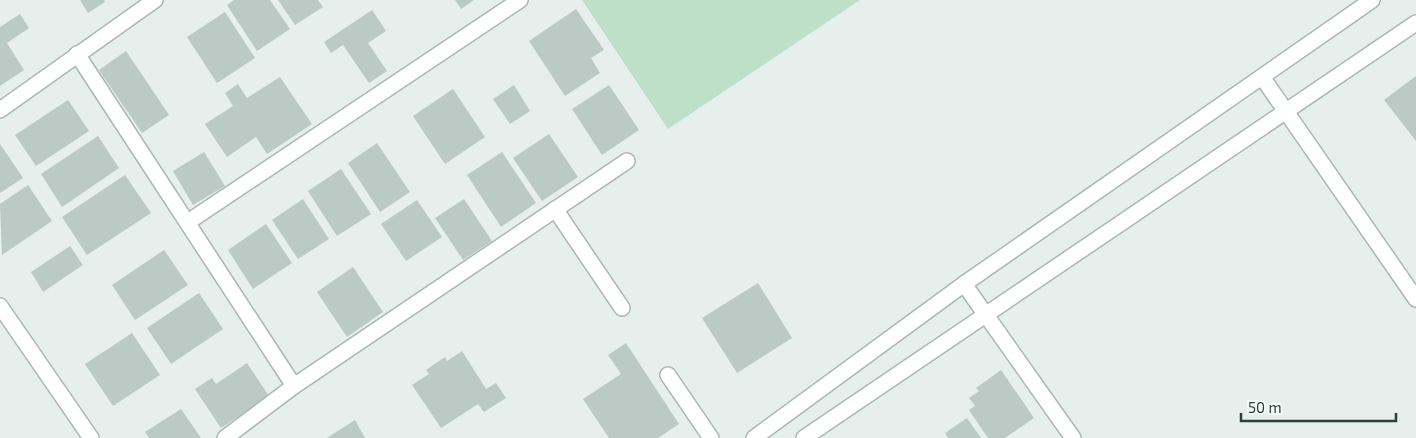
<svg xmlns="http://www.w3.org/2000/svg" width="1416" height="438" font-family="'Exo 2',sans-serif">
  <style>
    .green { fill: #bfe0c8 }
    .building { fill: #bbcac4 }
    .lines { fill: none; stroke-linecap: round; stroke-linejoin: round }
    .minor-casing { stroke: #a8b8b2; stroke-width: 18 }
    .tertiary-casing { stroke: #a8b8b2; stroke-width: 18 }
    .minor { stroke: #fff; stroke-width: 15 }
    .tertiary { stroke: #fff; stroke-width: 15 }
  </style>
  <rect width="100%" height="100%" fill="#e6efeb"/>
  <polygon class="green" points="582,0 860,0 668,129"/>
  <g class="building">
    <polygon points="80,0 104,0 105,2 88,13"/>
    <polygon points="234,0 270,0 290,29 257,51 227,5"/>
    <polygon points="278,0 318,0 323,7 295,25"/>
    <polygon points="455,0 474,0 461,9"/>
    <polygon points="576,9 604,50 591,58 600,73 565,96 529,41"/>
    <polygon points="372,10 386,31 368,43 387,71 369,83 343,45 331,53 324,42"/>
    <polygon points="225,12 255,58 217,83 187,37"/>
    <polygon points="20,14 29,28 7,43 24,70 0,86 0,27"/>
    <polygon points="126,51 169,115 142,133 99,70"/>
    <polygon points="1416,76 1416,141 1384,100"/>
    <polygon points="280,77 312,124 267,154 256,137 227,157 205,124 233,106 225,93 238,84 247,98"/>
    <polygon points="514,85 530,111 510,124 493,99"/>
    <polygon points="609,85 639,130 602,155 572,109"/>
    <polygon points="453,89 485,137 445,164 413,116"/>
    <polygon points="68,100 89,131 36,166 15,135"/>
    <polygon points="549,134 578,177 542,201 513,158"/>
    <polygon points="98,136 119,168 62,207 41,174"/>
    <polygon points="377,143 410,192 380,212 348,163"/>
    <polygon points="0,144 23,178 0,193"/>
    <polygon points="204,152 225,186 193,205 173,171"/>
    <polygon points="502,152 536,203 501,227 467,175"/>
    <polygon points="341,169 371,214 337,236 308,191"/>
    <polygon points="125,175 151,213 87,255 62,217"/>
    <polygon points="28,185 52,221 2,255 0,204"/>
    <polygon points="303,199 329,239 298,259 272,220"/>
    <polygon points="464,199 492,241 463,260 435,218"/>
    <polygon points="417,200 442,237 406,261 381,224"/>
    <polygon points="266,224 292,263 253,289 228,250"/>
    <polygon points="70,246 83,265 43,292 31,272"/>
    <polygon points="164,250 188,285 135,320 112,285"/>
    <polygon points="353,267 383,312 347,337 317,292"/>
    <polygon points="758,283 792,338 737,373 702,318"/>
    <polygon points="199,293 223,329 171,364 147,328"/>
    <polygon points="132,333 160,375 113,406 85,364"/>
    <polygon points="626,343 679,424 658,438 609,438 583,399 621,374 608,355"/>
    <polygon points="462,351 486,389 496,383 506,398 484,412 478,404 441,428 412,385 429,374 426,370 445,357 447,361"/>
    <polygon points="247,363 269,396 221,428 195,389 212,378 216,384"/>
    <polygon points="1001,370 1034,418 1005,438 988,438 969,410 975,406 969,398 979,391 976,388"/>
    <polygon points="181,409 201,438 149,438 145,432"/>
    <polygon points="967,418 981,438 948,438 945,433"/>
    <polygon points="355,420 365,438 327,438"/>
  </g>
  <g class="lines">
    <defs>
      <g id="minor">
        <polyline points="77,54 294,386"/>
        <polyline points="1262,77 1416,299"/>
        <polyline points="0,110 155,0"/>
        <polyline points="555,209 622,308"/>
        <polyline points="188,222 520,0"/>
        <polyline points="964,284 1073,438"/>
        <polyline points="0,306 91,438"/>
        <polyline points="668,375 711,438"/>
        <polyline points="225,438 294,386 627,161"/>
      </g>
      <g id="tertiary">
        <polyline points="754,438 964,284 1372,0"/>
        <polyline points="804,438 1416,23"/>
      </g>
    </defs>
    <use href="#minor" class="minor-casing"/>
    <use href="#tertiary" class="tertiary-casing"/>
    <use href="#minor" class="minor"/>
    <use href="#tertiary" class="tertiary"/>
  </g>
  <path d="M1241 413v8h155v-8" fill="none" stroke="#24423a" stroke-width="2.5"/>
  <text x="1248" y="413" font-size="15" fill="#24423a" stroke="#f7fbf9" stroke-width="4" paint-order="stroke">50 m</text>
</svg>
